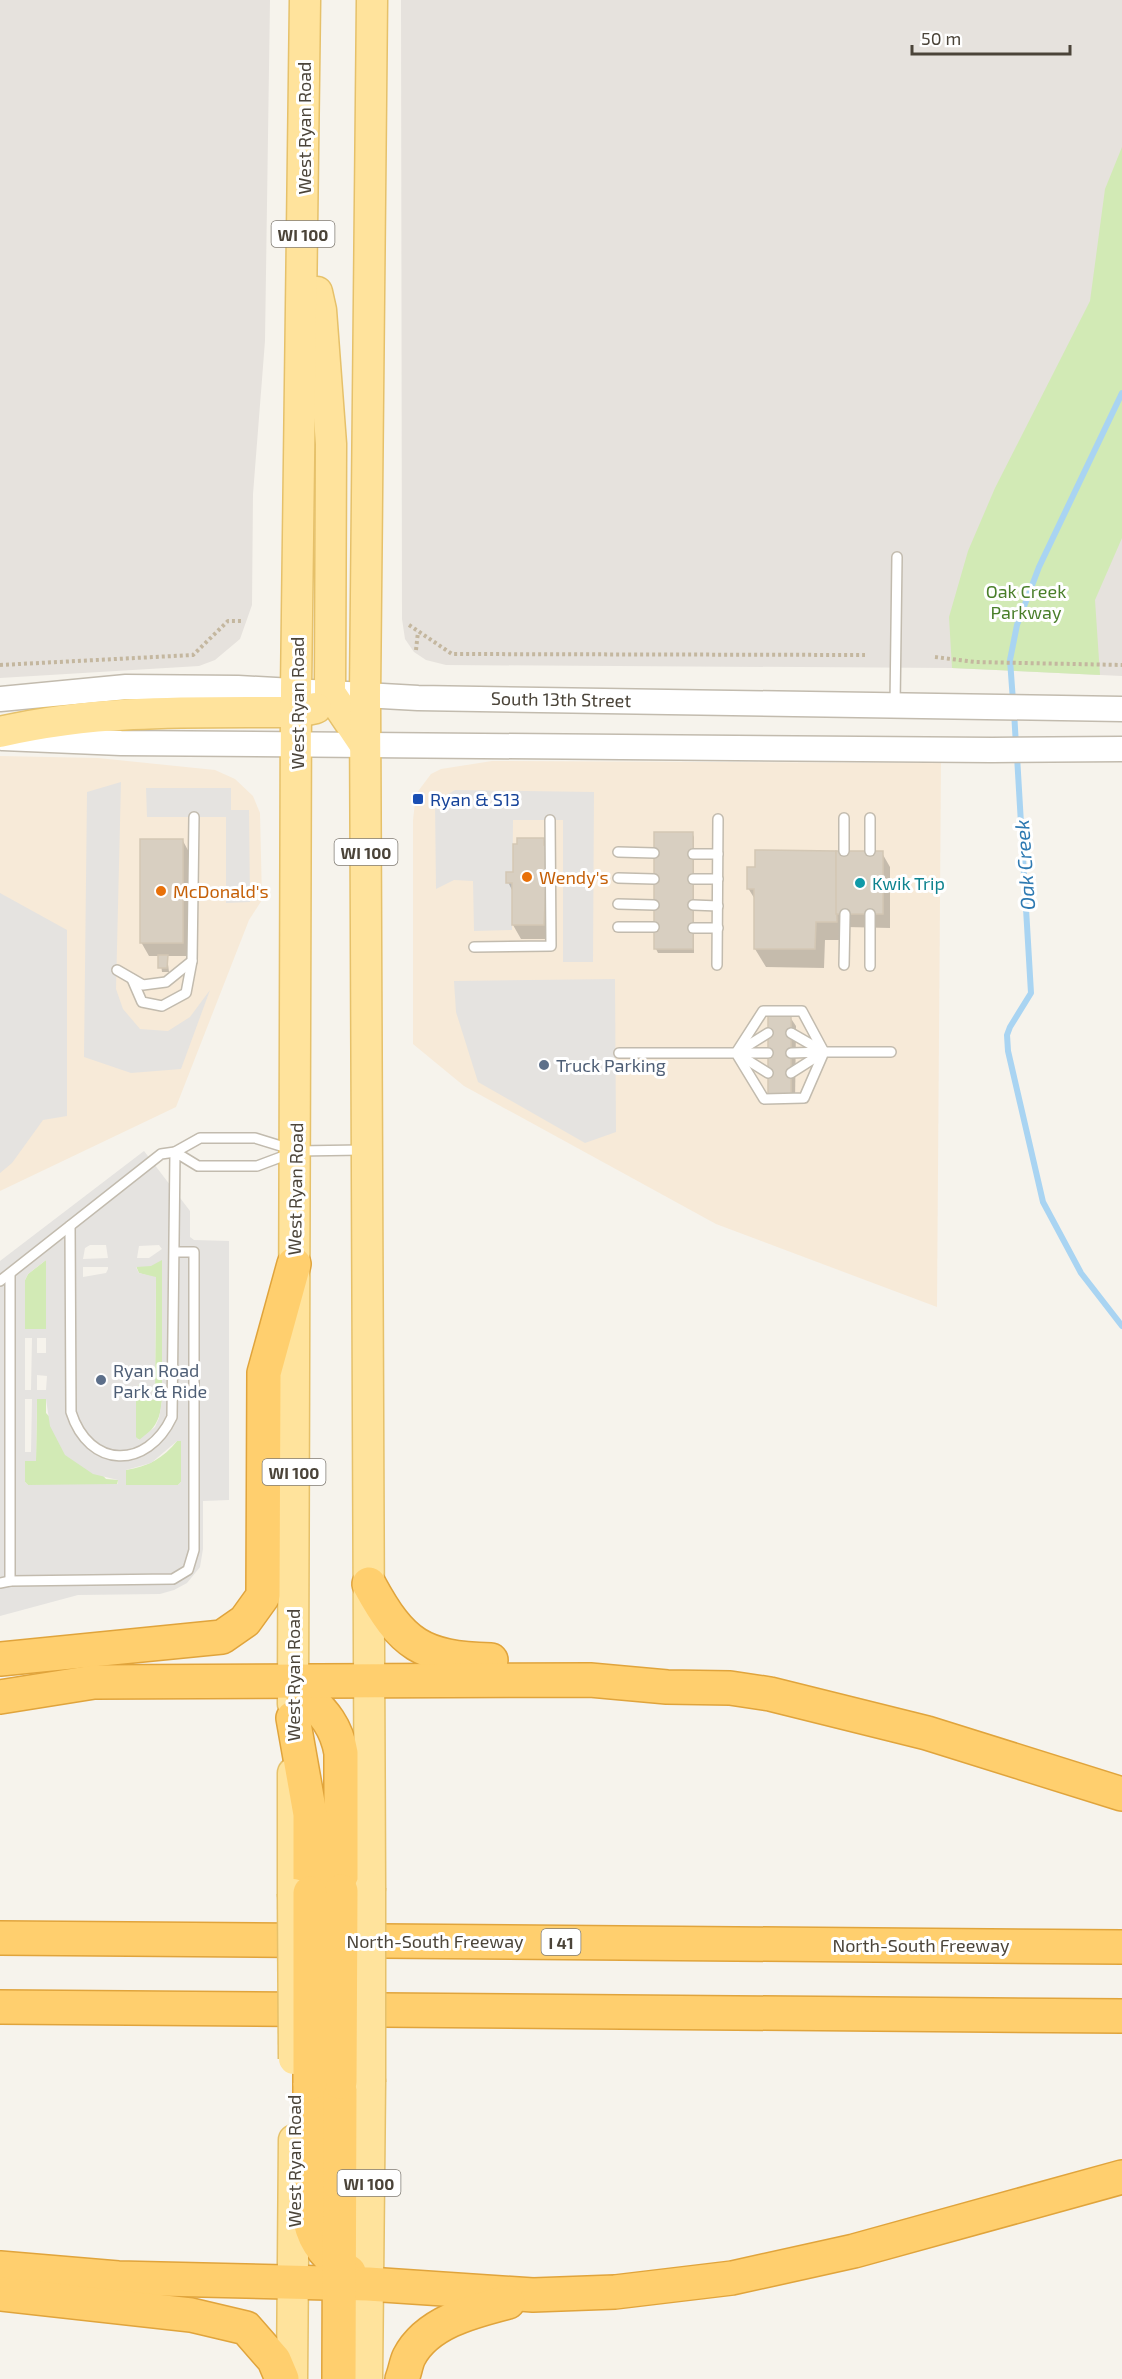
<svg xmlns="http://www.w3.org/2000/svg" width="1122" height="2379" font-family="'Exo 2',sans-serif">
  <style>
    .commercial { fill: #f7ead8 }
    .industrial { fill: #e6e2dd }
    .green { fill: #d2eab5 }
    .parking { fill: #e5e3e0; fill-rule: evenodd }
    .shadow { fill: #0003 }
    .lines { fill: none; stroke-linecap: round; stroke-linejoin: round }
    .stream { stroke: #a9d4f2; stroke-width: 6 }
    .building { fill: #d8cfc1; stroke: #d3c7b4; stroke-width: 1.5 }
    .service-casing { stroke: #c2bbae; stroke-width: 12 }
    .tertiary-casing { stroke: #c2bbae; stroke-width: 27 }
    .primary-casing { stroke: #e6c16a; stroke-width: 33 }
    .motorway-casing { stroke: #e0a43c; stroke-width: 36 }
    .path { stroke: #c4b79f; stroke-width: 4; stroke-dasharray: 3 3; stroke-linecap: butt }
    .service { stroke: #fff; stroke-width: 9 }
    .tertiary { stroke: #fff; stroke-width: 24 }
    .primary { stroke: #ffe39c; stroke-width: 30 }
    .motorway { stroke: #ffcf6e; stroke-width: 33 }
    .primary-bridge-casing { stroke: #e6c16a; stroke-width: 33; stroke-linecap: butt }
    .motorway-bridge-casing { stroke: #e0a43c; stroke-width: 36; stroke-linecap: butt }
    .primary-bridge { stroke: #ffe39c; stroke-width: 30 }
    .motorway-bridge { stroke: #ffcf6e; stroke-width: 33 }
    .transit-dot { fill: #1a4fb4; stroke: #fff; stroke-width: 2 }
    .food-dot { fill: #e8710a; stroke: #fff; stroke-width: 2 }
    .culture-dot { fill: #0f9aa8; stroke: #fff; stroke-width: 2 }
    .service-dot { fill: #5c6f8a; stroke: #fff; stroke-width: 2 }
    .labels { text-anchor: middle; dominant-baseline: central; stroke-width: 6; stroke-linejoin: round; paint-order: stroke }
    .shield { fill: #fff; stroke: #817c74; stroke-width: 1.5 }
    .shield-label { font-size: 16px; font-weight: bold; fill: #4b4439 }
    .street-label { font-size: 18px; fill: #4b4439; stroke: #fff }
    .park-label { font-size: 18px; fill: #4a7f2a; stroke: #fff }
    .transit-label { font-size: 18px; fill: #164399; stroke: #fff; text-anchor: start }
    .food-label { font-size: 18px; fill: #c56008; stroke: #fff; text-anchor: start }
    .culture-label { font-size: 18px; fill: #0d838f; stroke: #fff; text-anchor: start }
    .service-label { font-size: 18px; fill: #4e5e75; stroke: #fff; text-anchor: start }
    .water-label { font-size: 20px; font-style: italic; fill: #2e7ab2; stroke: #fff }
  </style>
  <rect width="100%" height="100%" fill="#f6f3ec"/>
  <g class="commercial">
    <polygon points="0,756 98,758 215,770 235,779 253,796 260,813 262,900 249,920 176,1107 0,1191"/>
    <polygon points="492,761 941,763 937,1307 716,1224 464,1086 413,1044 413,820 416,794 431,774 441,769"/>
  </g>
  <g class="industrial">
    <polygon points="0,0 270,0 265,341 253,494 252,605 240,639 215,660 199,666 0,678"/>
    <polygon points="401,0 1122,0 1122,676 952,668 446,665 426,660 414,652 405,639 402,619"/>
  </g>
  <g class="green">
    <polygon points="1122,147 1122,538 1095,600 1100,675 952,668 949,617 968,551 995,488 1090,301 1105,189"/>
    <polygon points="162,1259 162,1391 136,1391 139,1384 155,1388 156,1278 139,1273 136,1266"/>
    <polygon points="46,1260 46,1329 25,1329 25,1280 28,1274"/>
    <polygon points="37,1399 46,1399 46,1413 106,1479 118,1480 117,1485 28,1485 25,1482 25,1460 36,1460"/>
    <path d="M136,1399H162C161,1418 155,1429 140,1440L136,1438Z"/>
    <path d="M177,1441H181V1482L178,1485H126V1470C147,1467 164,1458 177,1441Z"/>
  </g>
  <g class="parking">
    <polygon points="121,782 116,989 123,1009 140,1029 168,1031 190,1017 210,990 181,1069 131,1073 84,1057 87,792"/>
    <polygon points="146,788 231,788 231,810 249,810 250,902 226,903 226,817 147,817"/>
    <polygon points="455,790 594,792 593,962 563,962 563,820 513,820 512,930 474,931 473,881 454,880 436,889 435,802"/>
    <polygon points="0,893 67,930 67,1116 43,1120 12,1163 0,1173"/>
    <polygon points="615,979 616,1132 585,1143 478,1082 456,1012 454,981"/>
    <path d="M144,1151L190,1211V1237L194,1240L229,1241V1500L203,1501V1549L200,1567L187,1583L174,1590L160,1594L78,1595L0,1616V1261ZM90,1245H106L108,1258L83,1259L85,1248ZM159,1245L162,1249L149,1258H137L139,1246ZM46,1260V1329H25V1280L28,1274ZM162,1260V1391H137L139,1384L155,1389L156,1277L139,1273L136,1267L151,1266ZM83,1267H108V1269L106,1273L83,1277ZM25,1338H32L31,1390H25ZM37,1338H46V1353H37ZM37,1375L47,1376L46,1390H37ZM25,1399H32L31,1452H25ZM37,1399H46L50,1426L65,1455L93,1474L118,1480V1484L28,1485L25,1482V1461H36ZM136,1399L162,1400L159,1418L155,1427L139,1440L136,1437ZM177,1441H181V1482L178,1485H126V1470L151,1463Z"/>
  </g>
  <g class="shadow">
    <polygon points="692,833 694,837 694,953 658,953 656,949"/>
    <polygon points="544,839 555,860 551,939 521,939 513,925 513,892 508,882"/>
    <polygon points="183,841 190,854 190,956 167,956 169,972 162,972 160,956 149,956 141,942"/>
    <polygon points="882,853 890,867 890,928 846,927 846,940 825,940 824,968 766,967 755,949 756,901 748,888"/>
    <polygon points="790,1017 796,1026 795,1104 774,1104 769,1095"/>
  </g>
  <g class="lines">
    <g class="stream">
      <polyline points="1013,701 1010,660 1017,625 1039,567 1122,393"/>
      <polyline points="1014,711 1016,746"/>
      <polyline points="1017,756 1031,993 1010,1027 1007,1035 1008,1051 1043,1202 1081,1273 1122,1326"/>
    </g>
  </g>
  <g class="building">
    <rect x="654" y="832" width="39" height="117"/>
    <polygon points="517,838 544,838 544,845 548,845 544,925 512,925 512,883 506,883 506,872 513,872 513,844 517,844"/>
    <rect x="140" y="839" width="43" height="104"/>
    <polygon points="755,850 836,851 837,922 816,922 815,949 754,949 754,889 747,889 747,867 755,867"/>
    <rect x="836" y="851" width="47" height="63"/>
    <polygon points="158,955 168,955 167,968 158,968"/>
    <rect x="768" y="1015" width="23" height="80"/>
  </g>
  <g class="lines">
    <defs>
      <g id="service">
        <polyline points="895,705 897,557"/>
        <polyline points="844,818 844,851"/>
        <polyline points="870,818 870,851"/>
        <polyline points="618,852 654,853"/>
        <polyline points="693,854 718,854"/>
        <polyline points="618,878 654,879"/>
        <polyline points="693,879 718,879"/>
        <polyline points="618,904 654,905"/>
        <polyline points="693,905 718,906"/>
        <polyline points="870,914 870,966"/>
        <polyline points="618,927 654,927"/>
        <polyline points="693,928 718,928"/>
        <polyline points="474,947 551,946 550,820"/>
        <polyline points="717,965 718,819"/>
        <polyline points="844,965 845,914"/>
        <polyline points="117,970 143,985 166,982 192,961 194,817"/>
        <polyline points="132,979 142,1002 162,1006 186,993 192,961"/>
        <polyline points="768,1033 736,1053 768,1073"/>
        <polyline points="619,1053 736,1053 764,1099 804,1098 824,1052 891,1052"/>
        <polyline points="736,1053 763,1011 802,1011 824,1052 791,1053"/>
        <polyline points="736,1053 768,1053"/>
        <polyline points="791,1073 824,1052 791,1033"/>
        <path d="M70,1226L71,1412C89,1469 147,1470 172,1417L175,1152L198,1166H257L289,1154"/>
        <polyline points="10,1274 10,1581"/>
        <polyline points="0,1281 161,1154 175,1152 200,1138 255,1138 297,1151 362,1150"/>
        <polyline points="0,1583 10,1581 173,1579 188,1570 194,1550 194,1252 175,1252"/>
      </g>
      <g id="tertiary">
        <polyline points="0,699 126,687 238,688 418,698 1122,709"/>
        <polyline points="3,738 121,743 992,750 1122,749"/>
      </g>
      <g id="primary">
        <polyline points="317,292 321,310 331,444 330,693 365,745"/>
        <path d="M0,732C99,709 196,712 297,712L316,708"/>
        <polyline points="293,1704 296,691 305,0"/>
        <polyline points="370,1888 365,695 372,0"/>
        <polyline points="293,1894 293,1773"/>
        <polyline points="292,2379 294,2140"/>
        <polyline points="367,2379 370,2082"/>
      </g>
      <g id="motorway">
        <path d="M369,1584C402,1645 422,1658 491,1660"/>
        <polyline points="0,1659 222,1637 245,1621 263,1596 264,1373 294,1264"/>
        <path d="M293,1681C315,1706 335,1718 341,1753V1891"/>
        <polyline points="0,1697 94,1682 590,1680 667,1687 730,1688 770,1694 927,1733 1122,1794"/>
        <polyline points="293,1718 310,1814 310,1893"/>
        <polyline points="0,1938 1122,1947"/>
        <polyline points="0,2007 1122,2016"/>
        <path d="M310,2083V2221C315,2244 329,2259 349,2272"/>
        <polyline points="0,2268 118,2278 368,2284 533,2295 615,2292 732,2278 854,2251 1122,2177"/>
        <polyline points="0,2294 191,2315 246,2328 274,2360 282,2379"/>
        <polyline points="339,2379 340,2082"/>
        <path d="M402,2379C405,2372 406,2363 409,2357C427,2322 473,2311 508,2302"/>
      </g>
    </defs>
    <use href="#service" class="service-casing"/>
    <use href="#tertiary" class="tertiary-casing"/>
    <use href="#primary" class="primary-casing"/>
    <use href="#motorway" class="motorway-casing"/>
    <g class="path">
      <polyline points="409,625 452,654 865,655"/>
      <polyline points="416,650 418,632"/>
      <polyline points="935,657 975,662 1122,665"/>
      <polyline points="0,665 193,655 228,621 241,621"/>
    </g>
    <use href="#service" class="service"/>
    <use href="#tertiary" class="tertiary"/>
    <use href="#primary" class="primary"/>
    <use href="#motorway" class="motorway"/>
    <defs>
      <g id="primary-bridge">
        <polyline points="370,1888 370,2082"/>
        <polyline points="293,1894 294,2059"/>
      </g>
      <g id="motorway-bridge">
        <polyline points="340,2082 341,1891"/>
        <polyline points="310,2083 310,1893"/>
      </g>
    </defs>
    <use href="#primary-bridge" class="primary-bridge-casing"/>
    <use href="#motorway-bridge" class="motorway-bridge-casing"/>
    <use href="#primary-bridge" class="primary-bridge"/>
    <use href="#motorway-bridge" class="motorway-bridge"/>
  </g>
  <rect class="transit-dot" x="412" y="793" width="12" height="12" rx="3"/>
  <g class="food-dot">
    <circle cx="527" cy="877" r="6"/>
    <circle cx="161" cy="891" r="6"/>
  </g>
  <circle class="culture-dot" cx="860" cy="883" r="6"/>
  <g class="service-dot">
    <circle cx="544" cy="1065" r="6"/>
    <circle cx="101" cy="1380" r="6"/>
  </g>
  <g class="labels">
    <g class="shield">
      <rect x="271.5" y="221" width="63" height="26" rx="4.5"/>
      <rect x="334.5" y="839" width="63" height="26" rx="4.5"/>
      <rect x="262.5" y="1459" width="63" height="26" rx="4.5"/>
      <rect x="541.5" y="1929" width="39" height="26" rx="4.5"/>
      <rect x="337.5" y="2170" width="63" height="26" rx="4.5"/>
    </g>
    <g class="shield-label">
      <text x="303" y="234">WI 100</text>
      <text x="366" y="852">WI 100</text>
      <text x="294" y="1472">WI 100</text>
      <text x="561" y="1942">I 41</text>
      <text x="369" y="2183">WI 100</text>
    </g>
    <g class="street-label">
      <text transform="translate(304 128) rotate(-90)">West Ryan Road</text>
      <text transform="translate(561 699) rotate(1)">South 13th Street</text>
      <text transform="translate(297 703) rotate(-90)">West Ryan Road</text>
      <text transform="translate(295 1189) rotate(-89)">West Ryan Road</text>
      <text transform="translate(293 1675) rotate(-90)">West Ryan Road</text>
      <text x="435" y="1941">North-South Freeway</text>
      <text x="921" y="1945">North-South Freeway</text>
      <text transform="translate(294 2161) rotate(-90)">West Ryan Road</text>
    </g>
    <g class="park-label">
      <text x="1026" y="591">Oak Creek<tspan x="1026" dy="21">Parkway</tspan></text>
    </g>
    <g class="transit-label">
      <text x="430" y="799">Ryan &amp; S13</text>
    </g>
    <g class="food-label">
      <text x="539" y="877">Wendy's</text>
      <text x="173" y="891">McDonald's</text>
    </g>
    <g class="culture-label">
      <text x="872" y="883">Kwik Trip</text>
    </g>
    <g class="service-label">
      <text x="556" y="1065">Truck Parking</text>
      <text x="113" y="1370">Ryan Road<tspan x="113" dy="21">Park &amp; Ride</tspan></text>
    </g>
    <g class="water-label">
      <text transform="translate(1024 865) rotate(-94)">Oak Creek</text>
    </g>
  </g>
  <path d="M912 45v9h158v-9" fill="none" stroke="#4b4439" stroke-width="3"/>
  <text x="921" y="45" font-size="18" fill="#4b4439" stroke="#ffffff" stroke-width="4.5" paint-order="stroke">50 m</text>
</svg>
